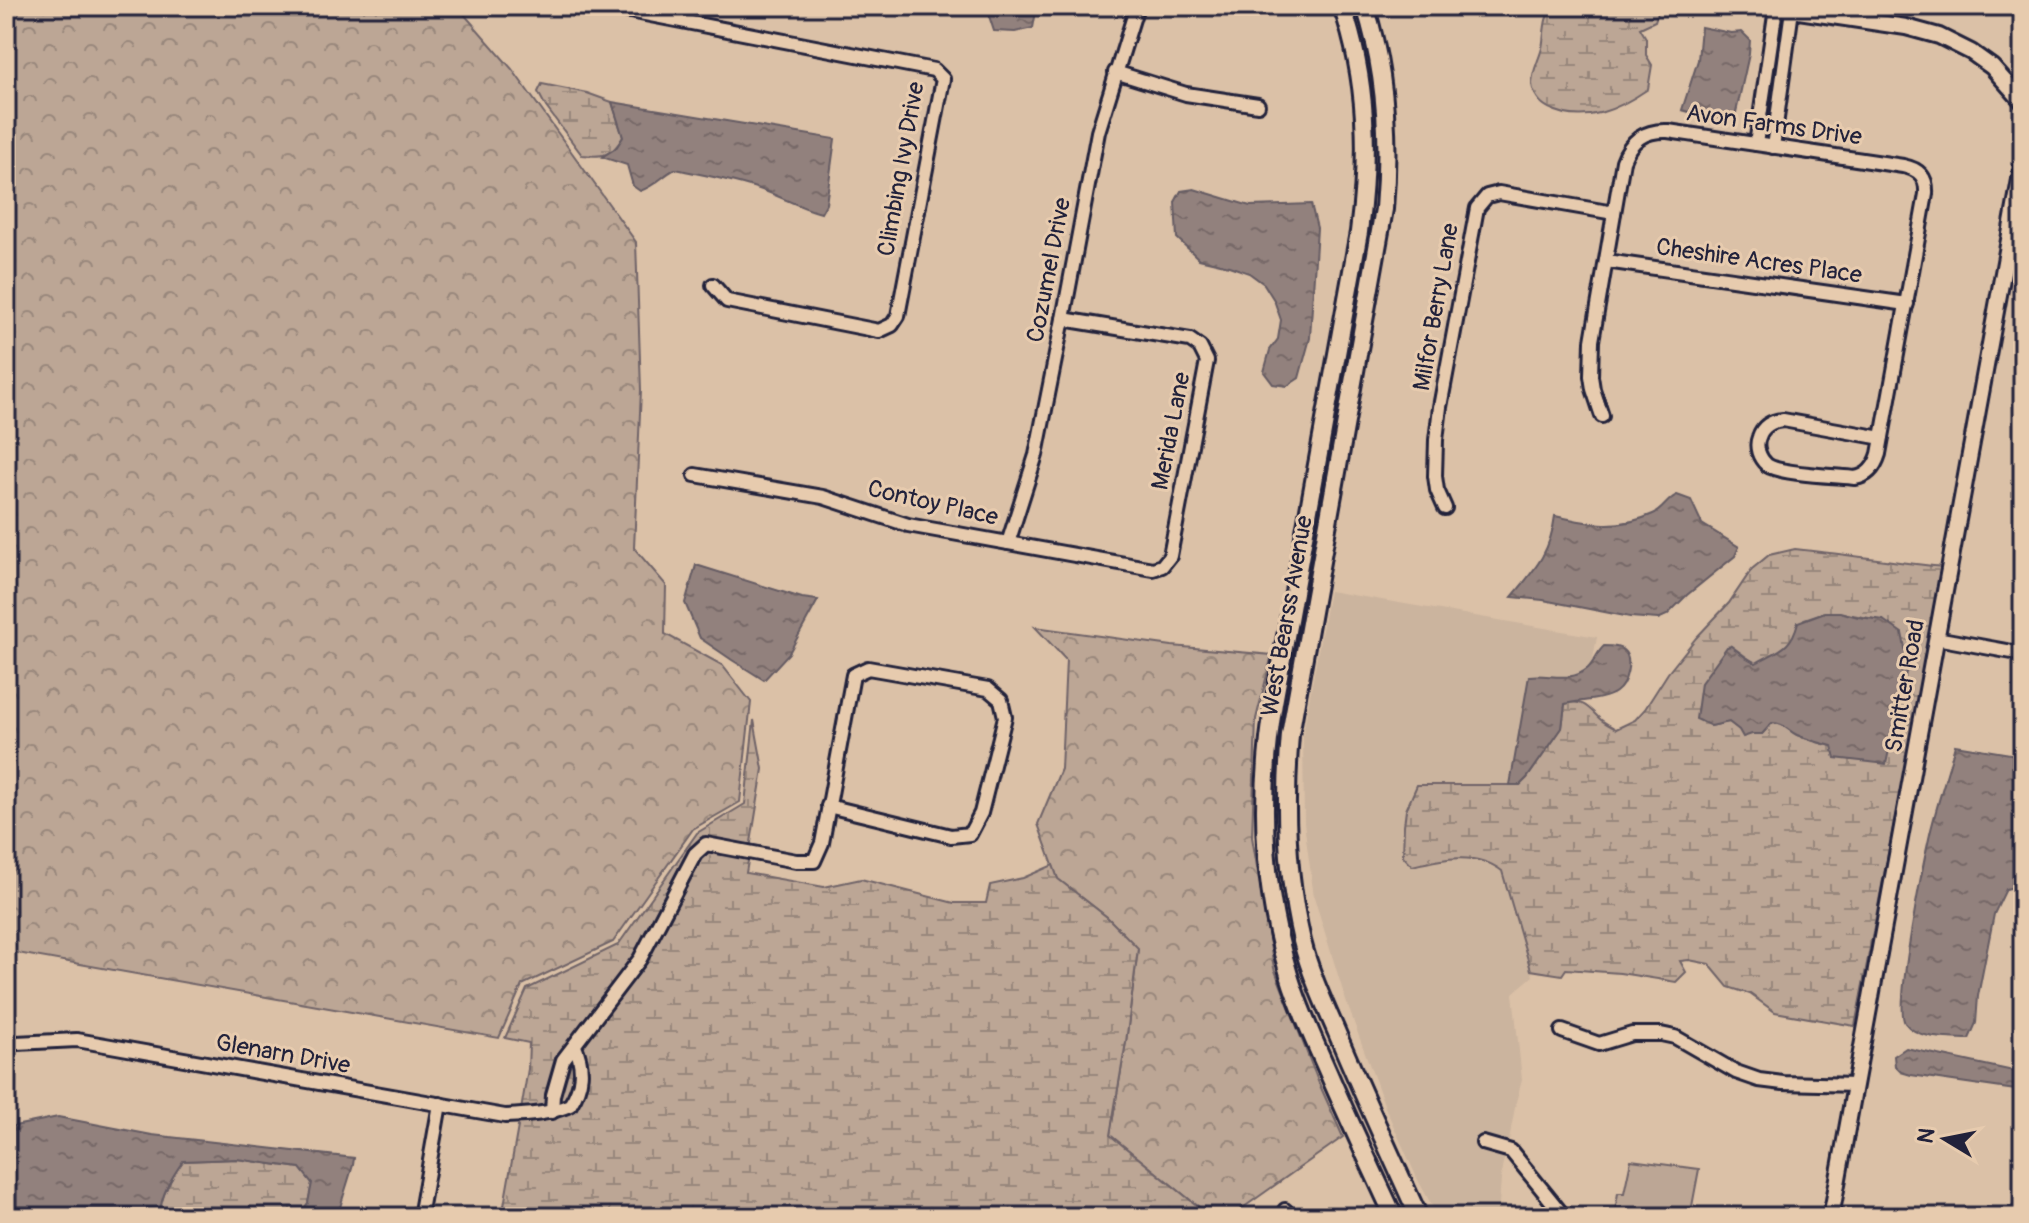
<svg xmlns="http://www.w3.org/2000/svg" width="2029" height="1223" font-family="Pangolin,sans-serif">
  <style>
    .built { fill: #cbb49e }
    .forest { fill: url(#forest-crowns); stroke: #6f6468; stroke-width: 2 }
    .wetland { fill: url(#wetland-marsh); stroke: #6f6468; stroke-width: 2; fill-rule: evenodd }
    .pitch { fill: #bca695; stroke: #6f6468; stroke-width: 2 }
    .water { fill: url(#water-ripples); stroke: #655b63; stroke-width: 2 }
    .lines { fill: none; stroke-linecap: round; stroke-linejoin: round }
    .minor-casing { stroke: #22223b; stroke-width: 18 }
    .tertiary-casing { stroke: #22223b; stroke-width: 20 }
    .secondary-casing { stroke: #22223b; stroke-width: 22 }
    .minor { stroke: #e7cbae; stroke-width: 12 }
    .tertiary { stroke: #e7cbae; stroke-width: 14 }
    .secondary { stroke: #e7cbae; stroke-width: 16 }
    .labels { text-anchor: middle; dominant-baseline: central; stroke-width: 6; stroke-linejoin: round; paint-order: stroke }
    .street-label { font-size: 24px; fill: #22223b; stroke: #e7cbae }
  </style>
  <defs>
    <pattern id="forest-crowns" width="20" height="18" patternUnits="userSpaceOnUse" patternTransform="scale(2)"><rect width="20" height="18" fill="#bca695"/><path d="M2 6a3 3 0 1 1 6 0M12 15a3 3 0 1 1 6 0" fill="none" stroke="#98877b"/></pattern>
    <pattern id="wetland-marsh" width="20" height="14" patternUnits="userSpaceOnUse" patternTransform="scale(2)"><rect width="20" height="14" fill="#bca695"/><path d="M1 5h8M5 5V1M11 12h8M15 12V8" fill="none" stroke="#98877b"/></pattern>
    <pattern id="water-ripples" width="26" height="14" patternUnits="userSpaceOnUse" patternTransform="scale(2)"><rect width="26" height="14" fill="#92817d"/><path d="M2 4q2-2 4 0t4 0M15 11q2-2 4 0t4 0" fill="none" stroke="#776968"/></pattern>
  </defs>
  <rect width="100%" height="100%" fill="#dbc1a7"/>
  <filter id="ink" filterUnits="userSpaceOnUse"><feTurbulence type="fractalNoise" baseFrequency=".0125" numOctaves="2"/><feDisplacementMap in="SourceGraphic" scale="16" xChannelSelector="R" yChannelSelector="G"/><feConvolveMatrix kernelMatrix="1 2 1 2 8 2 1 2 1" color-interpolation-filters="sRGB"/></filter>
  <g filter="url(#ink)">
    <polygon class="built" points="1329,591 1597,637 1592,664 1578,675 1559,678 1538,675 1529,676 1510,785 1417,785 1412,866 1437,860 1476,858 1502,871 1533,976 1513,993 1522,1080 1516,1102 1508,1145 1479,1135 1475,1146 1505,1155 1502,1167 1499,1204 1557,1217 1438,1217 1417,1178 1385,1107 1346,1001 1314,897 1304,823 1303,733"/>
    <g class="forest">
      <polygon points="6,6 457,6 512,69 636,242 641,390 634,548 666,585 665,634 722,665 751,702 740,802 693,829 613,942 522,985 499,1038 6,951"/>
      <polygon points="1035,627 1172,646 1272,655 1256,719 1252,837 1274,968 1318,1081 1343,1137 1230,1217 1206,1217 1200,1208 1110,1135 1126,1042 1138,949 1107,917 1058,879 1038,824 1061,769 1066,660"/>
    </g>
    <g class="wetland">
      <path d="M1553,6H1660L1655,21L1640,28L1646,38V55L1652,65L1648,89C1619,109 1584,126 1549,108C1540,104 1533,94 1532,84C1532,71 1539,60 1542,48C1545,33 1543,18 1553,6Z"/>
      <path d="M542,84L587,93L612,102L623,137C611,157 603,157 582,155L546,107L538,92Z"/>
      <path d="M1795,549C1844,554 1893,562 1943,567L1855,1026L1775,1012L1750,994L1728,987L1709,964L1689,960L1680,961L1686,972L1676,982L1620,973L1566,969L1562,975L1531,970L1502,871C1476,851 1442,859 1412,866L1403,856L1404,825L1406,810L1417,785H1520L1527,778L1562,728L1565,704C1582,699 1588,707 1599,718C1604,723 1611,726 1616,729L1635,720L1645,709L1668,673L1696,638L1729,603L1752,569L1769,555ZM1825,612C1845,612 1864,618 1883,620L1832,746C1820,743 1809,740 1797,735C1787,730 1784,723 1772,723L1762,734C1748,734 1739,730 1729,722L1711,726L1731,646L1756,664L1788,646L1804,619Z"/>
      <polygon points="754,720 763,769 746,873 824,887 861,879 954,903 986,903 990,885 1023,878 1053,865 1058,879 1107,917 1138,948 1126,1042 1110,1135 1200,1208 1206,1217 502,1217 519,1121 537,1121 559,1116 556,1105 521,1110 528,1069 529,1043 505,1038 527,989 618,945 697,833 745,804"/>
      <path d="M237,1159L300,1168L312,1183L308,1203L298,1217H160C159,1197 172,1177 183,1161Z"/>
    </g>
    <polygon class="pitch" points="1631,1160 1699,1169 1690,1217 1652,1217 1615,1211 1618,1193 1624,1193"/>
    <g class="water">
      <polygon points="990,6 1037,6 1033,28 1015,32 994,31 989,16"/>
      <polygon points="1701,27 1731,33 1742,32 1750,40 1749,54 1735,117 1710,118 1682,110 1698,60"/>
      <path d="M612,102L835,139L826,204L821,213C800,208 782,197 762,190C734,180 704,175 675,169C662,176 655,186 640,191L633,186L627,165L602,157L616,148L623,137Z"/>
      <polygon points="1194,189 1250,206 1311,204 1317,228 1310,338 1299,378 1287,386 1273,384 1264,372 1270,350 1278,339 1281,320 1274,300 1264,284 1249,273 1229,266 1199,259 1177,238 1175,202 1181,191"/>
      <path d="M1677,495L1691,500L1702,524L1739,547L1735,556L1687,595L1667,615L1658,619L1630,617L1543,600L1512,597C1535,569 1550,554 1555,516C1591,524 1618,530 1653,514C1663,510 1667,499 1677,495Z"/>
      <polygon points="696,565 802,598 818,600 789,653 764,680 732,660 700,638 685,603"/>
      <path d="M1825,612H1840L1858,617L1883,620L1902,633L1908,663L1886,764L1835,758L1832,746C1820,743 1809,740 1797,735C1787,730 1784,723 1772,723L1762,734H1752L1743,737L1739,730L1729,722L1711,726L1696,719L1701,683L1727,647L1731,646L1745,657L1756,663C1778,650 1791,650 1798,622Z"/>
      <path d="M1604,646C1610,646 1619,646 1623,650C1634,659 1626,685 1616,692C1603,701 1580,700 1565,704L1562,728L1527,778L1520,785H1510L1529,676C1549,673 1570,684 1588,668C1595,661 1597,652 1604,646Z"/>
      <path d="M1955,745L2023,756V885L2006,889L1994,914L1978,996L1976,1023L1969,1039C1950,1038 1917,1040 1905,1023C1894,1007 1924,860 1930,834C1937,804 1947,775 1955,745Z"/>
      <polygon points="1906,1048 2023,1073 2023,1091 1911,1075 1901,1072 1895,1066 1894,1056"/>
      <path d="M58,1117L152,1135L354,1158L353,1165L337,1217H298L308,1203L312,1183L300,1168L237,1159L183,1161C172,1177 159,1197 160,1217H6V1135L10,1127Z"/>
    </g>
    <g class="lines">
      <defs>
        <g id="minor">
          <polyline points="604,6 934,70 943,79 898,316 892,325 879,331 727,301 713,285"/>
          <polyline points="1115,72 1186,94 1258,105"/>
          <polyline points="1756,144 1776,8"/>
          <polyline points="1773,147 1792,10"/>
          <polyline points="1606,261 1907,304"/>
          <path d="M1602,416L1593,389L1591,376L1592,341L1623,161C1631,139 1645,130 1668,131L1903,166C1919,169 1927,177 1926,194L1879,454C1875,467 1868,476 1855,478C1837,476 1779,474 1767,465C1759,458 1755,447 1759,437C1763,425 1772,421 1783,420L1882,438"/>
          <polyline points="695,475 823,497 908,525 1153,569 1162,566 1170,556 1207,361 1200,347 1190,340 1063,319"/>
          <polyline points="1445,508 1437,490 1435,476 1436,440 1440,407 1477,208 1487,196 1499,193 1614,213"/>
          <polyline points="1008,543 1036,455 1063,319 1098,132 1137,6"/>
          <polyline points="1936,638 2023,654"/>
          <polyline points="1562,1031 1599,1044 1632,1034 1661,1034 1675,1037 1736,1072 1759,1080 1783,1083 1855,1085"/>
          <path d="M6,1041L16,1043L77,1040L505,1116C529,1115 549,1114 570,1105C583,1085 584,1067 575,1046"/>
          <polyline points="552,1112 553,1095 563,1060 640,959 695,854 706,844 796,861 814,861 822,843 853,675 868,668 988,689 1001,700 1005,717 981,813 970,834 951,836 828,806"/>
          <polyline points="1483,1143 1511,1151 1562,1214 1575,1217"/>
          <polyline points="1285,1210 1291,1217"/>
          <polyline points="420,1217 440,1104"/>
        </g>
        <g id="tertiary">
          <polyline points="1765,6 1906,27 1939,36 1971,52 1992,67 2023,102"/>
          <polyline points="1831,1217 2023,163"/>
        </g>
        <g id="secondary">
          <path d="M1342,6C1368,81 1369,155 1359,232L1274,703C1259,794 1262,886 1289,975C1299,1009 1314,1040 1328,1072C1349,1121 1372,1169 1394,1217"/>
          <path d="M1365,6C1386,72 1390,140 1384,209L1290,735C1284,804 1286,873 1302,941C1310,973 1324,1003 1337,1033C1363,1095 1391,1156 1419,1217"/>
        </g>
      </defs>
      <use href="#minor" class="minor-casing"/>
      <use href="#tertiary" class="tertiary-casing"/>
      <use href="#secondary" class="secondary-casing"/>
      <use href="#minor" class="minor"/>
      <use href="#tertiary" class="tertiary"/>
      <use href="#secondary" class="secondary"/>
    </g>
  </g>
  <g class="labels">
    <g class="street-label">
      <text transform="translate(1774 125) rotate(8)">Avon Farms Drive</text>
      <text transform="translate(901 169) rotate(-80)">Climbing Ivy Drive</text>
      <text transform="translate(1759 261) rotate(8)">Cheshire Acres Place</text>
      <text transform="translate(1049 270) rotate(-79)">Cozumel Drive</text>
      <text transform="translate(1436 307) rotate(-80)">Milfor Berry Lane</text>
      <text transform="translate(1171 431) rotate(-79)">Merida Lane</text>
      <text transform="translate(933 503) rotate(13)">Contoy Place</text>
      <text transform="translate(1287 616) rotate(-80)">West Bearss Avenue</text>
      <text transform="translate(1905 686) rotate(-80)">Smitter Road</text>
      <text transform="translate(283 1054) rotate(10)">Glenarn Drive</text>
    </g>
  </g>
  <rect width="2029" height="1223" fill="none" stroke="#e7cbae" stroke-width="32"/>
  <rect x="16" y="16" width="1997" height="1191" fill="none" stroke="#22223b" stroke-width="3" filter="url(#ink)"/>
  <g transform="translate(1945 1139) rotate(280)" stroke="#e7cbae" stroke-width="6" paint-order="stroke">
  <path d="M0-6L14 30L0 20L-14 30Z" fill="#22223b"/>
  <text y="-12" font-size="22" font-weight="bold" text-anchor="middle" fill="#22223b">N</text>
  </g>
</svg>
